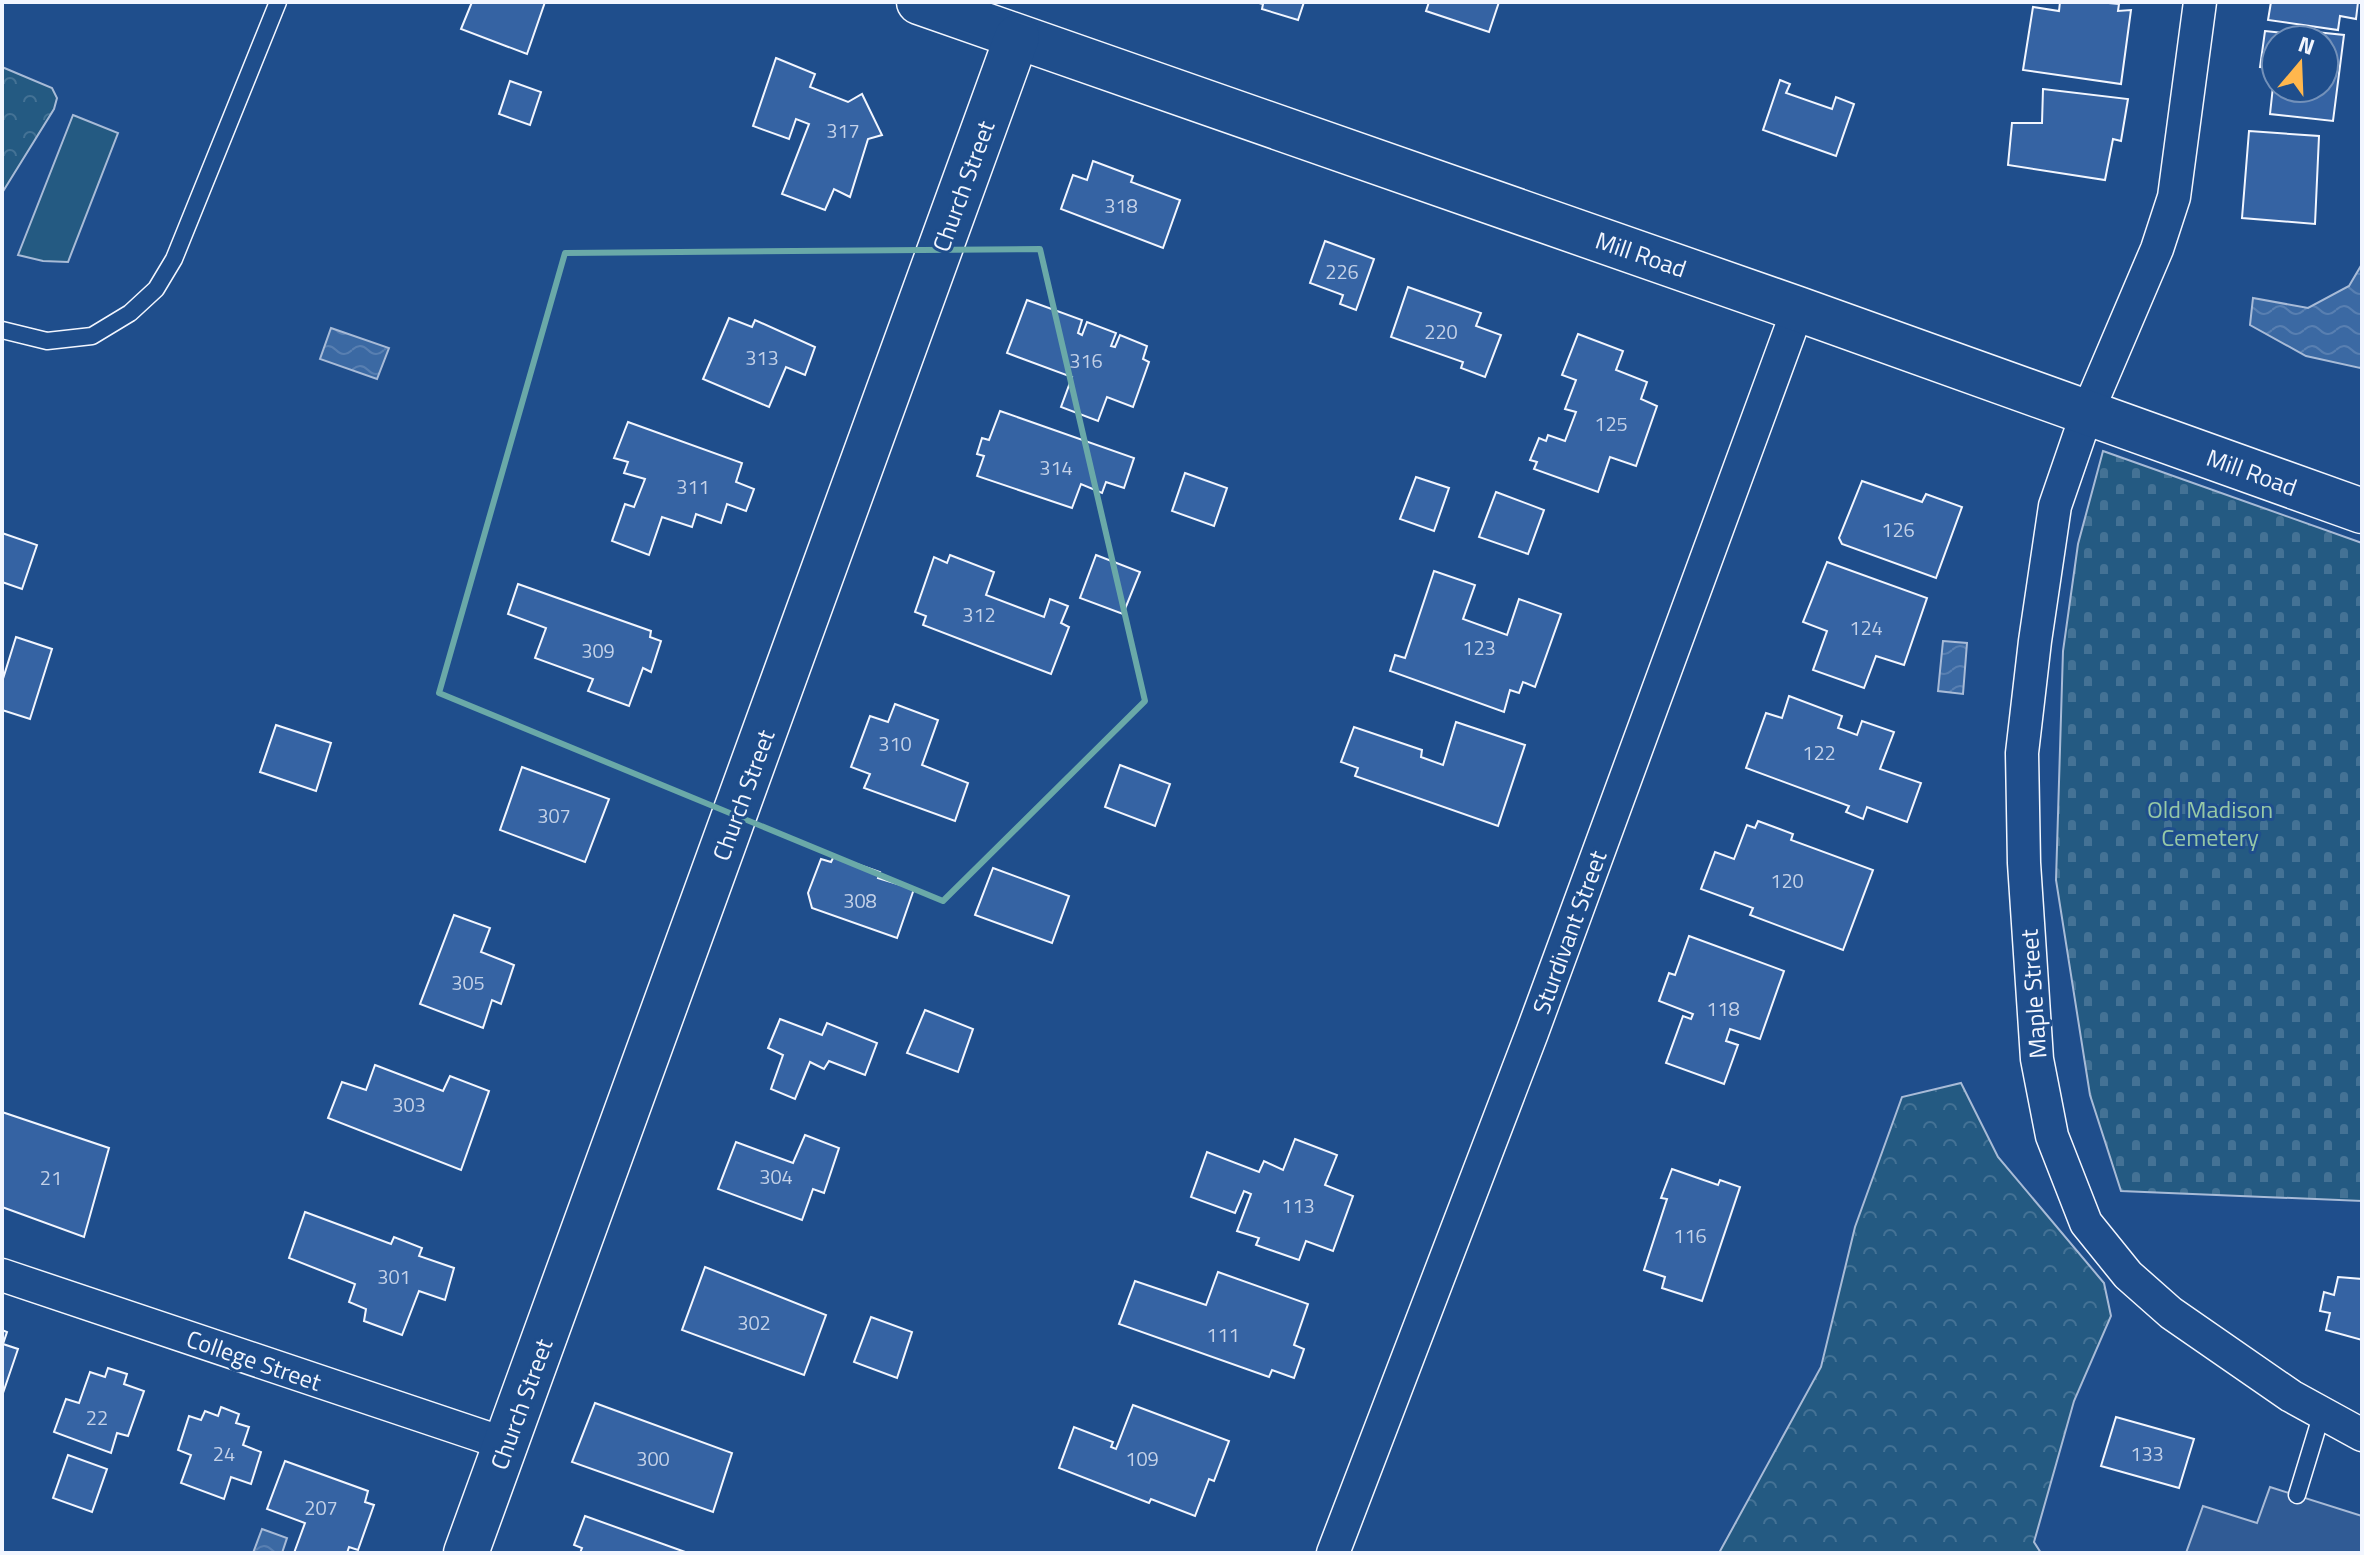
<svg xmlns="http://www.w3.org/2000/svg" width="2364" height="1555" font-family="'Titillium Web',sans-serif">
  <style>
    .grass { fill: #245a82; stroke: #a8bbd7; stroke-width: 2 }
    .forest { fill: url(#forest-crowns); stroke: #a8bbd7; stroke-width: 2 }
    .cemetery { fill: url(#cemetery-stones); stroke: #a8bbd7; stroke-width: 2 }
    .parking { fill: #305b95; stroke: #a8bbd7; stroke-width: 2 }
    .water { fill: url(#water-waves); stroke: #a8bbd7; stroke-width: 2 }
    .building { fill: #3563a3; stroke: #f2f6ff; stroke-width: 2; fill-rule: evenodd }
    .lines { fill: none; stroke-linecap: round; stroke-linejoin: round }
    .lane-casing { stroke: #f2f6ff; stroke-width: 19 }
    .street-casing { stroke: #f2f6ff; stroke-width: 35 }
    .secondary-casing { stroke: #f2f6ff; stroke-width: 47 }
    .lane { stroke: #1f4e8c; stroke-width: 16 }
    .street { stroke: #1f4e8c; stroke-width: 32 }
    .secondary { stroke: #1f4e8c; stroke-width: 44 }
    .marked { fill: none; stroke: #6aa9a8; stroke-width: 6; stroke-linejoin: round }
    .labels { text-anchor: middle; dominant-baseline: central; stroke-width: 6; stroke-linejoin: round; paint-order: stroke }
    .number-label { font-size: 20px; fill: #c3d1e8 }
    .street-label { font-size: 24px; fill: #f2f6ff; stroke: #1f4e8c }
    .park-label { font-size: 24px; fill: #97c8a6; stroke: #1f4e8c }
  </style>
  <defs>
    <pattern id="forest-crowns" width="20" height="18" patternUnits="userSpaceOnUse" patternTransform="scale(2)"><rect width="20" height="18" fill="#245a82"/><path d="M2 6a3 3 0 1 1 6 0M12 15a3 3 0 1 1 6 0" fill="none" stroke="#447295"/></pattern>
    <pattern id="cemetery-stones" width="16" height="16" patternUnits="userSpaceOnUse" patternTransform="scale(2)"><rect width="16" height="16" fill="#245a82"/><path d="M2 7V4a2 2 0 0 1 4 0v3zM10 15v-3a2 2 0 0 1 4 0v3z" fill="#447295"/></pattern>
    <pattern id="water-waves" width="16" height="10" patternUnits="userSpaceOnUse" patternTransform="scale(2)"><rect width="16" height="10" fill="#3b69a3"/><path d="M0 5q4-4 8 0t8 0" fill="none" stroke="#587fb1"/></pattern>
  </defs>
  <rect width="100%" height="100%" fill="#1f4e8c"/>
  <polygon class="grass" points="73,115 118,133 68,262 43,261 18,255"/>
  <g class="forest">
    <polygon points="2,67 52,88 57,98 54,109 2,193"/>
    <polygon points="1961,1083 1998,1157 2104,1283 2111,1316 2074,1401 2034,1542 2041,1553 1719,1553 1821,1367 1855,1227 1902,1097"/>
  </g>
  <polygon class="cemetery" points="2103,451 2362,543 2362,1201 2121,1191 2090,1095 2056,880 2063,651 2078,544"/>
  <polygon class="parking" points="2270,1487 2362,1516 2362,1553 2186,1553 2203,1506 2257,1523"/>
  <g class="water">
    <polygon points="2362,264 2362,365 2360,368 2306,356 2250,325 2253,298 2308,308 2349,286"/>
    <polygon points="331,328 389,348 377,379 320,359"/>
    <polygon points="1943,641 1967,643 1963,694 1938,691"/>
    <polygon points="262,1529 287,1538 282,1553 253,1553"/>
  </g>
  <g class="building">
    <polygon points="472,2 545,2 527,54 461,29"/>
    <polygon points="1255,2 1304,2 1298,20 1262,9 1263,4"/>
    <polygon points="1429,2 1499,2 1489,32 1426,11"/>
    <polygon points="2060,2 2098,2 2119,4 2118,11 2131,10 2121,84 2023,70 2033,7 2059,11"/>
    <polygon points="2271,2 2358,2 2356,19 2340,16 2338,30 2268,20"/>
    <path d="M2265,31L2301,35L2306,31L2344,35L2333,121L2270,114L2275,68L2260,67ZM2276,40H2324V88H2276Z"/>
    <polygon points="776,58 815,74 810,87 848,102 862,94 882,135 868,139 850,197 834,189 825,210 782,194 809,124 796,119 789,139 753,126"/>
    <polygon points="1780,80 1790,84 1786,93 1832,109 1836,97 1854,104 1836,156 1763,130"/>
    <polygon points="510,81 541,92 530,125 499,114"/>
    <polygon points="2043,89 2128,99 2121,141 2113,139 2105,180 2008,165 2012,123 2042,123"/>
    <polygon points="2249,131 2319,136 2315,224 2242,218"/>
    <polygon points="1093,161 1133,176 1131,182 1180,200 1163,248 1061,209 1073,175 1087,180"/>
    <polygon points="1325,241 1374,259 1356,310 1340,304 1343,295 1310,283"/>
    <polygon points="1408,287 1481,313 1476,326 1501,335 1485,377 1461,368 1463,362 1391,337"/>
    <polygon points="1027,300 1082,320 1078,333 1082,335 1087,322 1116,333 1111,346 1115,347 1120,335 1147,346 1143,359 1149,362 1133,407 1107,397 1098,421 1061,407 1072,377 1007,353"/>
    <polygon points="729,318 752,327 755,320 815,347 805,375 786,367 769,407 703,379"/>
    <polygon points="1578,334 1623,351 1616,370 1647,382 1641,399 1657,406 1636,466 1610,457 1598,492 1534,469 1537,462 1530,460 1539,438 1546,441 1548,435 1565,441 1576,412 1565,409 1576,380 1562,375"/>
    <polygon points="1000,411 1134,458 1124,488 1106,482 1102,493 1081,484 1072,508 977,476 984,456 977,454 982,438 989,440"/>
    <polygon points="628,422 742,463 736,482 754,489 746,511 727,504 721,523 696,514 692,527 662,517 649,555 612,541 625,504 634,507 645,479 624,473 628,462 614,458"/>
    <polygon points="1185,473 1227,488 1214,526 1172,511"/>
    <polygon points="1416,477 1449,488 1434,531 1400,519"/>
    <polygon points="1862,481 1922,502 1926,494 1962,507 1936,578 1842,544 1839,538"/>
    <polygon points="1496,492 1544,510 1528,554 1479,537"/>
    <polygon points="2,533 37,545 22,589 2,582"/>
    <polygon points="950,555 994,572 986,595 1044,617 1050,599 1068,606 1061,623 1069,627 1051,674 923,625 926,616 915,612 934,557 947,563"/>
    <polygon points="1096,555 1140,572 1123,614 1080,598"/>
    <polygon points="1827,562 1927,598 1904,665 1876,656 1864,688 1813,670 1827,631 1803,622"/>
    <polygon points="1434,571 1475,585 1463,619 1507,635 1519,599 1561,614 1535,687 1523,682 1519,693 1510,690 1504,712 1390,671 1395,655 1405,658"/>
    <polygon points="518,584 651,631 650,637 661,641 651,672 643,668 629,706 588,691 593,679 535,658 546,628 508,614"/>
    <polygon points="16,637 52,649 30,719 2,710 2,682"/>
    <polygon points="1789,696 1842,716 1838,728 1857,735 1862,721 1894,732 1880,769 1921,783 1907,822 1867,807 1863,819 1846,812 1849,806 1746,768 1766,713 1782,718"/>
    <polygon points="895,704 938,720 922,765 968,783 955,821 864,788 870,774 851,767 870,716 888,722"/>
    <polygon points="1456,722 1525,745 1498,826 1355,776 1358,768 1341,762 1354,727 1422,750 1421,757 1443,765"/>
    <polygon points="276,725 331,743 316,791 260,772"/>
    <polygon points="1120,765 1170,784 1155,826 1105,807"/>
    <polygon points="522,767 609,799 585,862 500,830"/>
    <polygon points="1758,821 1793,834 1791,840 1873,870 1843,950 1750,915 1753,908 1701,889 1715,852 1734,859 1747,825 1755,828"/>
    <polygon points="834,856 880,872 878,878 914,889 897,938 812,908 808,893 821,859 831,862"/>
    <polygon points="993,868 1069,896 1052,943 975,915"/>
    <polygon points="454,915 490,928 481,952 514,965 501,1004 492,1000 483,1028 420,1004"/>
    <polygon points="1689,936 1784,971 1760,1039 1730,1029 1726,1041 1738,1045 1724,1084 1666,1063 1683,1016 1691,1019 1693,1014 1659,1001 1669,973 1675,975"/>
    <polygon points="925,1010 973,1029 958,1072 907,1053"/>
    <polygon points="780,1019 822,1035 827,1023 877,1043 865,1075 829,1061 824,1069 810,1062 795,1099 771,1089 783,1055 768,1048"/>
    <polygon points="375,1065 443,1091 450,1076 489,1091 461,1170 328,1118 342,1082 366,1090"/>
    <polygon points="2,1112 109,1148 84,1237 2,1207"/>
    <polygon points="805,1135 839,1148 824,1193 813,1189 802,1220 718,1189 736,1142 793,1163"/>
    <polygon points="1295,1139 1337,1155 1325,1185 1353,1196 1333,1251 1306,1241 1299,1260 1256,1245 1259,1238 1237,1231 1251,1194 1244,1191 1235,1213 1191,1197 1207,1152 1259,1172 1264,1161 1283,1170"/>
    <polygon points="1672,1169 1718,1185 1720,1180 1740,1187 1702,1301 1662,1288 1665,1277 1644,1270 1667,1199 1661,1198"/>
    <polygon points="305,1212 391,1244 394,1237 422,1248 419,1256 454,1268 445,1300 419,1291 402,1335 364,1321 366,1309 349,1302 355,1284 289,1258"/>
    <polygon points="705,1267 826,1315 804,1375 682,1330"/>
    <polygon points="1218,1272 1308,1304 1294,1345 1304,1349 1294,1378 1272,1370 1269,1377 1119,1324 1135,1281 1206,1305"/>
    <polygon points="2338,1277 2362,1279 2362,1340 2326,1330 2330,1313 2320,1311 2324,1292 2334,1295"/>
    <polygon points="871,1317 912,1332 897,1378 854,1362"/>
    <polygon points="2,1330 7,1332 3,1344 18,1349 2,1396"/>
    <polygon points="108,1368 127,1374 124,1384 144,1391 128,1436 117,1433 111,1453 54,1432 66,1399 79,1403 90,1372 105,1377"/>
    <polygon points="595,1403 732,1453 713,1512 572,1462"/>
    <polygon points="1133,1405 1229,1441 1214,1481 1209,1479 1195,1516 1151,1499 1149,1503 1059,1468 1074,1427 1113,1442 1111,1447 1116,1449"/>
    <polygon points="221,1407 239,1414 236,1423 249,1427 243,1445 261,1452 251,1484 231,1477 224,1499 181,1483 191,1455 178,1450 189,1416 201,1420 205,1411 218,1416"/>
    <polygon points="2116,1417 2194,1439 2179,1488 2101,1466"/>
    <polygon points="68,1455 107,1469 92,1512 53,1498"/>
    <polygon points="285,1461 368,1491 365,1502 374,1505 358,1550 349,1547 347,1553 294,1553 305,1523 267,1509"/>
    <polygon points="585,1516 688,1553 580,1553 582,1548 574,1545"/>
  </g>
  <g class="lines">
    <defs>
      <g id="lane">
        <polyline points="2,330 47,341 92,336 130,313 156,289 174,259 278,2"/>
        <polyline points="2297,1495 2322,1413"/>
      </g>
      <g id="street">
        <polyline points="2200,2 2174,197 2157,249 2087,413 2055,506 2035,641 2022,753 2024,863 2037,1059 2052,1136 2086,1223 2128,1275 2171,1313 2291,1396 2362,1435"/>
        <polyline points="2,1275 506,1444"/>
        <polyline points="1333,1553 1532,1033 1798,309"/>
      </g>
      <g id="secondary">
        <polyline points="919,2 1798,309 2362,511"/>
        <polyline points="466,1553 1017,37"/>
      </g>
    </defs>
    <use href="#lane" class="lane-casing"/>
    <use href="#street" class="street-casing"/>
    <use href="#secondary" class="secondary-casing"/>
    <use href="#lane" class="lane"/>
    <use href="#street" class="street"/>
    <use href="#secondary" class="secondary"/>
  </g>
  <path class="marked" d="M1040,249L1145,701L943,901L439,693L565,253Z"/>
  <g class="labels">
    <g class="number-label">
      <text x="843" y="130">317</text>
      <text x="1121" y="205">318</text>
      <text x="1342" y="271">226</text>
      <text x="1441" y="331">220</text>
      <text x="762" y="357">313</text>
      <text x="1086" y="360">316</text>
      <text x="1611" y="423">125</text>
      <text x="1056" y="467">314</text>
      <text x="693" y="486">311</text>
      <text x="1898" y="529">126</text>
      <text x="979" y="614">312</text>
      <text x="1866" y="627">124</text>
      <text x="1479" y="647">123</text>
      <text x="598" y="650">309</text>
      <text x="895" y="743">310</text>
      <text x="1819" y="752">122</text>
      <text x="554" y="815">307</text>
      <text x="1787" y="880">120</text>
      <text x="860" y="900">308</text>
      <text x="468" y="982">305</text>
      <text x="1723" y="1008">118</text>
      <text x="409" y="1104">303</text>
      <text x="776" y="1176">304</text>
      <text x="51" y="1177">21</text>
      <text x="1298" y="1205">113</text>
      <text x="1690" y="1235">116</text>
      <text x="394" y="1276">301</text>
      <text x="754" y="1322">302</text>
      <text x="1223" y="1334">111</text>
      <text x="97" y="1417">22</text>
      <text x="224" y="1453">24</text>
      <text x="2147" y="1453">133</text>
      <text x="653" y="1458">300</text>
      <text x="1142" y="1458">109</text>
      <text x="321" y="1507">207</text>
    </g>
    <g class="street-label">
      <text transform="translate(963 186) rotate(-70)">Church Street</text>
      <text transform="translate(1641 254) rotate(19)">Mill Road</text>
      <text transform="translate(2252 472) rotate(20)">Mill Road</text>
      <text transform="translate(743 795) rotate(-70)">Church Street</text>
      <text transform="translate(1569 932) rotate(-70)">Sturdivant Street</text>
      <text transform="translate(2033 994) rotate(-94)">Maple Street</text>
      <text transform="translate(254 1360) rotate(19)">College Street</text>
      <text transform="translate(521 1404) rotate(-70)">Church Street</text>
    </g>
    <g class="park-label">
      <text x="2210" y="809">Old Madison<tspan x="2210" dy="28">Cemetery</tspan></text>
    </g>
  </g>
  <rect width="2364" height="1555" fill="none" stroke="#f2f6ff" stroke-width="8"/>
  <g transform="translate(2300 64) rotate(19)"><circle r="38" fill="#1f4e8c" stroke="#7391ba" stroke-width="2"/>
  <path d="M0-6L14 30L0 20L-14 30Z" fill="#ffb74d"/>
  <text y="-12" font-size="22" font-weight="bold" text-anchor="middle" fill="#f2f6ff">N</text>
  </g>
</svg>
